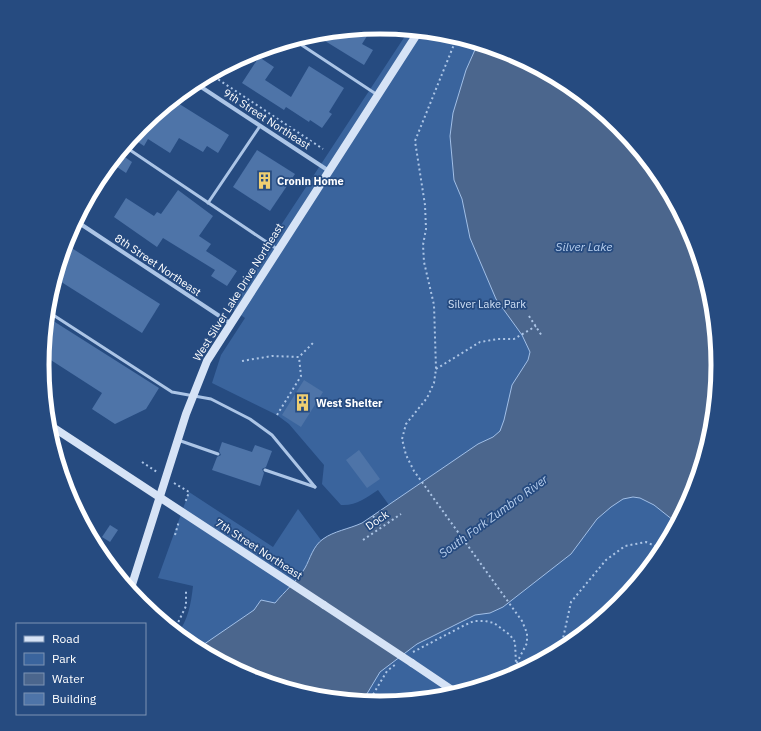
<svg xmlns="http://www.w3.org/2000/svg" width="761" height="731" font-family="'IBM Plex Sans',sans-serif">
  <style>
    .green { fill: #3a649d }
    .water { fill: #4b668d; stroke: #a1bfe7 }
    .building { fill: #4e74a8 }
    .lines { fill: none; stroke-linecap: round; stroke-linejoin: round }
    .path { stroke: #acc5e6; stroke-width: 2; stroke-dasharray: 2 3; stroke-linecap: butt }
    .lane { stroke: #acc5e6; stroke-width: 3 }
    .street { stroke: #acc5e6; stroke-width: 4 }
    .secondary { stroke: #d6e3f6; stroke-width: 8 }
    .secondary-bridge { stroke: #d6e3f6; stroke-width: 8 }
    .labels { text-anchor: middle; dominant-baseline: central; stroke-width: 3.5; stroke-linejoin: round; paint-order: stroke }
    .street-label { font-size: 11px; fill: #fff; stroke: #264b80 }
    .poi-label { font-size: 11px; font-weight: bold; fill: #fff; stroke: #264b80; text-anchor: start }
    .park-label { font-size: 11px; fill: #d0e0f5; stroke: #264b80 }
    .water-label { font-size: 12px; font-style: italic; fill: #b8cfee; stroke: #264b80 }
    .rim { fill: none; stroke: #fff; stroke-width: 5 }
  </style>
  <rect width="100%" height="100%" fill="#264b80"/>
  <path class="green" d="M409,30C443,33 481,39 512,54C616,102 686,186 712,297C715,309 715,323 716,335C717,345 719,356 719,366C718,502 635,624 511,678C478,692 442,698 407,701C329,709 238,685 177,635C188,620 191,604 193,586L158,578L189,492L273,547L298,509L321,540C334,532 349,531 362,523C372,518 380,511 389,505L378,490C366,498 356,506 341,505L322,484L324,465L289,424L277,415L212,383L221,355L245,318L228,306Z"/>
  <path class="water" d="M478,43L510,53L569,84L620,126L662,178L693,236L713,300L719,366L712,432L693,495L678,524L654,505L640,498L633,497L623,499L611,507L597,519L571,554L503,607L490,613L475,615L417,644L380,672L362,702L314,697L251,678L197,649L254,610L261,600L275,603C284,592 298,580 305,568C310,559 313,546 323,539C334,531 349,529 362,523L478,444L493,437L500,431L504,420L512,385L528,360L530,352L522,335L496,299L470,238L462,199L454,180L450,136L453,113L466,70Z"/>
  <g class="building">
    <polygon points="372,28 362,44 373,50 364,65 325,41 327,38 320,33"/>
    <polygon points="259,57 274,67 265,80 291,97 309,66 344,88 329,112 332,114 322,128 310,120 309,122 286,107 284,110 242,83"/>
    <polygon points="173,100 229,135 218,153 207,146 203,152 179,138 170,153 148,139 144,146 132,138 141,126"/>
    <polygon points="257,150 295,174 270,211 233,187"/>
    <polygon points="119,153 132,162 126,173 111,163"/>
    <polygon points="178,190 213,216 199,236 211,244 206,251 237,271 227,286 211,276 215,270 163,238 157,247 114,217 126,198 154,216 157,212 161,214"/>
    <polygon points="70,247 160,304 142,333 55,278 60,262"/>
    <polygon points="47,317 159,388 146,409 115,424 92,409 102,393 43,355"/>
    <polygon points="304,380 323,392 301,427 282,415"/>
    <polygon points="222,442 252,452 255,445 272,451 266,467 262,469 264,473 260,486 212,470 217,457 221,455 219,451"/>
    <polygon points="359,450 380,479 367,488 346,460"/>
    <polygon points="110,525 118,530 110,542 102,537"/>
  </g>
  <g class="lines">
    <g class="path">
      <polyline points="457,37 415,141 425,205 426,229 423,245 424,262 434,305 436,369 434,383 427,398 406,424 402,439 406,455 414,471 522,621 527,633 527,643 509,678"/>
      <polyline points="210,74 323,149"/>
      <polyline points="529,316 542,336"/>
      <polyline points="242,361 272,356 299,357 314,342"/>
      <polyline points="436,369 480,342 498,339 514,339 536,326"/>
      <polyline points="277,415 301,376 299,357"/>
      <polyline points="142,462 157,472"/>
      <polyline points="174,483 189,492 185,503"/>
      <polyline points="373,516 381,527"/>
      <polyline points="175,535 179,521"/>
      <polyline points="363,540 401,514"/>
      <polyline points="174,631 186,606 186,591"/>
      <polyline points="413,652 463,626 474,621 485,621 494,623 510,635 515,642 516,664"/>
      <polyline points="560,652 571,602 606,560 625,546 646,542 664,550"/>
      <polyline points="368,703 387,671 396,664"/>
    </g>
    <g class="lane">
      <polyline points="294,40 376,94"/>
      <polyline points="124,146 277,249"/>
      <polyline points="208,203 260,126"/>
      <polyline points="47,311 172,392 211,399 250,419 272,435 315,487"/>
      <polyline points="178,440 218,454"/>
      <polyline points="265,470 315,487"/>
    </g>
    <g class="street">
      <polyline points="195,83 329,171"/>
      <polyline points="76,221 230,323"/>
    </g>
    <g class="secondary">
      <polyline points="48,424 324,605"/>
      <polyline points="130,591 186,414 207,361 419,31"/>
      <polyline points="412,663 458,694"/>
    </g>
    <polyline class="secondary-bridge" points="324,605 412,663"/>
  </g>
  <defs>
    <symbol id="building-bare" viewBox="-9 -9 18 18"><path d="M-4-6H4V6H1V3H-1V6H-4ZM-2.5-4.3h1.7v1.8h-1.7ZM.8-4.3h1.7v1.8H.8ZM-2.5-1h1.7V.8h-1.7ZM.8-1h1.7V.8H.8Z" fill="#efce71" stroke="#264b80" stroke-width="2.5" paint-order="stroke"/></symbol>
  </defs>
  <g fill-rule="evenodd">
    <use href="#building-bare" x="252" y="168" width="25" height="25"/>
    <use href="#building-bare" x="290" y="390" width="25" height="25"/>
  </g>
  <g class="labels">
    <g class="street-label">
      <text transform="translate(267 119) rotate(33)">9th Street Northeast</text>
      <text transform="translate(158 265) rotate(34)">8th Street Northeast</text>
      <text transform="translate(238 292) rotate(-58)">West Silver Lake Drive Northeast</text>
      <text transform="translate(377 520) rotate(-35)">Dock</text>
      <text transform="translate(259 549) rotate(33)">7th Street Northeast</text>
    </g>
    <g class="poi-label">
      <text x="277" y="181">Cronin Home</text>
      <text x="316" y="403">West Shelter</text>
    </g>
    <g class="park-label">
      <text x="487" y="304">Silver Lake Park</text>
    </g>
    <g class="water-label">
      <text x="584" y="246">Silver Lake</text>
      <text transform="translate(493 516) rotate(-36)">South Fork Zumbro River</text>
    </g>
  </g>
  <path d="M0 0H761V731H0ZM49 365a331 331 0 1 1 662 0a331 331 0 1 1-662 0Z" fill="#264b80" fill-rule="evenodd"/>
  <path class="rim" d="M49 365a331 331 0 1 1 662 0a331 331 0 1 1-662 0Z"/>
  <rect x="16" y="623" width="130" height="92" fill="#264b80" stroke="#7d93b3"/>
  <rect x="24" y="636" width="20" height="6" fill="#d6e3f6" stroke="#7d93b3"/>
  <text x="52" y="643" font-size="12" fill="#ffffff">Road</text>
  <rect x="24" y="653" width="20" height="12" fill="#3a649d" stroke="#7d93b3"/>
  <text x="52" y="663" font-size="12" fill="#ffffff">Park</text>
  <rect x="24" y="673" width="20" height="12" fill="#4b668d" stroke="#7d93b3"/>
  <text x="52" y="683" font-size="12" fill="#ffffff">Water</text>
  <rect x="24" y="693" width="20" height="12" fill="#4e74a8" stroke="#7d93b3"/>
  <text x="52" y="703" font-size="12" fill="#ffffff">Building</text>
</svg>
